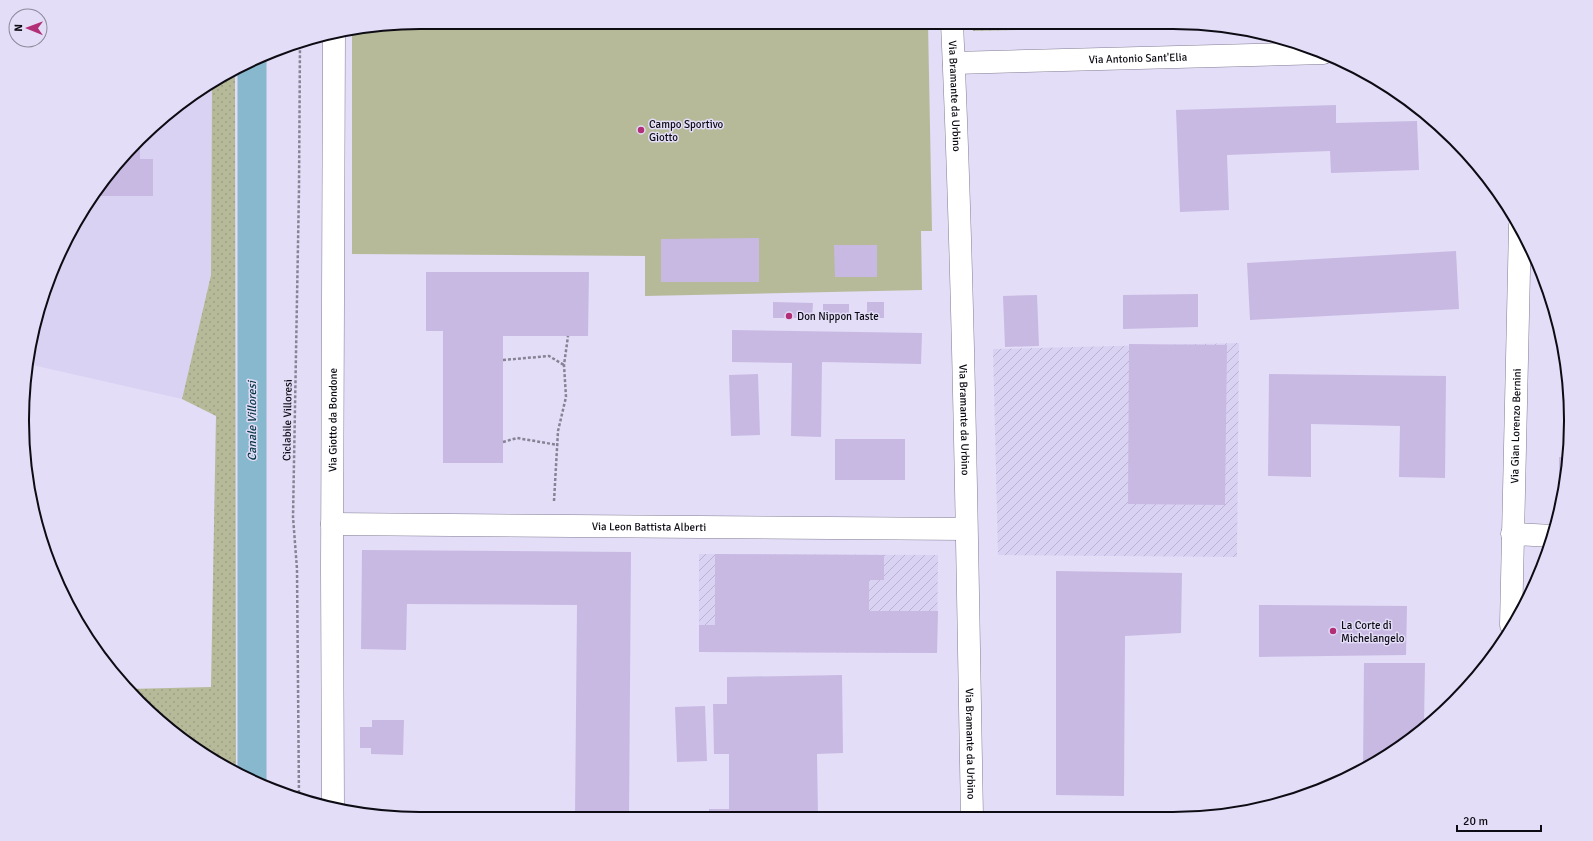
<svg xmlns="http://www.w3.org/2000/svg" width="1593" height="841" font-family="Signika,sans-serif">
	<defs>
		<pattern id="industrial-furrows" width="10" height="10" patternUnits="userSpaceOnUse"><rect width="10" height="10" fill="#dad2f3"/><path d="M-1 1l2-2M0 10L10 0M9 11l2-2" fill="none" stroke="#bab3cf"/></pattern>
		<pattern id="grass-dots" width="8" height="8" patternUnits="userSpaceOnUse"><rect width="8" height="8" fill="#b7ba99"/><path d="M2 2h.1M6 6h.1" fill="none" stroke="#9c9f83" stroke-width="1.8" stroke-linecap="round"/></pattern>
	</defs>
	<rect width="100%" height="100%" fill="#e3ddf7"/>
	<!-- built -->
	<path fill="#dad2f3" d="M212 82 211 275 182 399 28 364 36 318 52 268 89 199 121 158 178 104Z"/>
	<!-- industrial -->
	<g fill="url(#industrial-furrows)">
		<path d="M1239 343 1237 557 998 555 993 349Z"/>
		<path d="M699 554 938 555 937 653 699 652Z"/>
	</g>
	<!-- grass -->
	<g fill="url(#grass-dots)">
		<path d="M973 23H1198L1218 26 973 31Z"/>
		<path d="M235 69 236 773C197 748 158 725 128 689L211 687 216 416 182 399 211 275 212 82Z"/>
	</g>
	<!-- park -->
	<path fill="#b7ba99" d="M421 22 928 23 932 231H921L922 290 645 296V256L352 254V29Z"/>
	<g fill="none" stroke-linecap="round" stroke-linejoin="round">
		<!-- canal -->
		<path stroke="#87b8cd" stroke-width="29" d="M252 781V61"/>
	</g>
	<!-- building -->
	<g fill="#c8b9e3">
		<path d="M1336 105V123L1417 121 1419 170 1331 173 1330 151 1227 155 1229 210 1180 212 1176 110Z"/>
		<path d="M140 140V159H153V196H91L121 158Z"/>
		<path d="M759 238V282H661V239Z"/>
		<path d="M834 245H877V277H835Z"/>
		<path d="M1456 251 1459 309 1250 320 1247 263Z"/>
		<path d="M426 272H589L588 336H503V463H443V331H426Z"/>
		<path d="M1198 294V327L1123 329V295Z"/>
		<path d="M1037 295 1039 346 1005 347 1003 296Z"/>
		<path d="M773 302 813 303 812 318H773Z"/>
		<rect x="867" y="302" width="17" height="16"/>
		<path d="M823 304H849V320L823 319Z"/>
		<path d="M732 330 922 333 921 364 822 362 821 437 791 436 792 363 732 362Z"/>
		<path d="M1129 344 1227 345 1225 505 1128 504Z"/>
		<path d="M758 374 760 435 731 436 729 375Z"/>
		<path d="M1269 374 1446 376 1445 478 1399 477 1400 426 1311 424V477L1268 476Z"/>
		<rect x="835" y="439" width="70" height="41"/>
		<path d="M1559 457H1568L1563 489H1559Z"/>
		<path d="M362 550 631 552 629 817 575 818 577 605 407 604 406 650 361 649Z"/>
		<path d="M715 554 884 555V580H869V611H938L937 653 699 652V625H715Z"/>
		<path d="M1056 571 1182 573 1181 633 1125 636 1124 796 1056 795Z"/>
		<path d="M1259 605 1407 606 1406 655 1259 657Z"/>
		<path d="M1364 663H1425L1424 726 1394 752 1363 769Z"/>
		<path d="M842 675 843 753 817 754 818 817H709V809H729V754H714L713 704H727V677Z"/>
		<path d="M705 706 707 761 677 762 675 707Z"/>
		<path d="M372 720H404L403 755 371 754V748H360V727H372Z"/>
	</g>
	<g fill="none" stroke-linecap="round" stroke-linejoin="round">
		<!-- minor casing -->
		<g stroke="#837d94" stroke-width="23">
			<g id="minor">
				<path id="s1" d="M952 23C964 287 967 552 972 816"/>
				<path id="s2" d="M954 63 1323 53"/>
				<path id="s3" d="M332 524 966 529"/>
				<path d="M1512 534 1553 536"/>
				<path id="s4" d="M1511 625 1520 226"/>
				<path id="s5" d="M333 808 332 569 334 32"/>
			</g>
		</g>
		<!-- path -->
		<g stroke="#878395" stroke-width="2.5" stroke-dasharray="3 2" stroke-linecap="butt">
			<path d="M503 360 549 356 564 365"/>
			<path d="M503 442 517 438 558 445"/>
			<path d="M554 501 558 431 566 397 564 365 568 336"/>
			<path d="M299 798 297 569 293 517 299 189 300 41"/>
		</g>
		<!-- minor -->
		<use href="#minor" stroke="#fff" stroke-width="22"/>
	</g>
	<!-- markers -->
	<g fill="#b22e76" stroke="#e3ddf7" stroke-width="1.5">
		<circle cx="641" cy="130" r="4"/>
		<circle cx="789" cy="316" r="4"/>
		<circle cx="1333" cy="631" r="4"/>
	</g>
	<g text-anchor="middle" stroke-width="3" stroke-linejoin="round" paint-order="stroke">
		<!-- street labels -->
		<g font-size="11" fill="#0d0b13" stroke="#e3ddf7">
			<text dy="4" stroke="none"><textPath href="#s2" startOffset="184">Via Antonio Sant'Elia</textPath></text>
			<text dy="4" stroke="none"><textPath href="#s1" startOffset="73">Via Bramante da Urbino</textPath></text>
			<text dy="4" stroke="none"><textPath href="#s1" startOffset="397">Via Bramante da Urbino</textPath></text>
			<text transform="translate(287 420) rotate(-89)" y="4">Ciclabile Villoresi</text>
			<text dy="4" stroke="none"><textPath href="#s5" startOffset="388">Via Giotto da Bondone</textPath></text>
			<text dy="4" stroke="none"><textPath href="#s4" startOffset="199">Via Gian Lorenzo Bernini</textPath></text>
			<text dy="4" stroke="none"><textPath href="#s3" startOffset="317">Via Leon Battista Alberti</textPath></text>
			<text dy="4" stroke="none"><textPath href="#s1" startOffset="721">Via Bramante da Urbino</textPath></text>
		</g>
		<!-- poi labels -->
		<g font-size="11" fill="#0d0b13" stroke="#e3ddf7" text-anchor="start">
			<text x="649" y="128">Campo Sportivo<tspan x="649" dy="13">Giotto</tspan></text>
			<text x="797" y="320">Don Nippon Taste</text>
			<text x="1341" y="629">La Corte di<tspan x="1341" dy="13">Michelangelo</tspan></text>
		</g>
		<!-- water labels -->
		<g font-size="12" font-style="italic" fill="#063544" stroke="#e3ddf7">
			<text transform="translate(252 421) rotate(-90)" y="4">Canale Villoresi</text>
		</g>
	</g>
	<!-- crop -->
	<path d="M0 0H1593V841H0ZM420 29H1173A391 391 0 0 1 1564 420V421A391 391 0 0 1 1173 812H420A391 391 0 0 1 29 421V420A391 391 0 0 1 420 29Z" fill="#e3ddf7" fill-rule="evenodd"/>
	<path fill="none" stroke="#0d0b13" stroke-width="2" d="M420 29H1173A391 391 0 0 1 1564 420V421A391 391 0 0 1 1173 812H420A391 391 0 0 1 29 421V420A391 391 0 0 1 420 29Z"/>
	<!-- north arrow -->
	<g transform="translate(28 28) rotate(271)"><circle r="19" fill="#e3ddf7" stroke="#8d899c"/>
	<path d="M0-3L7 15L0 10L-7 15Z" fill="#b22e76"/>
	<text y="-6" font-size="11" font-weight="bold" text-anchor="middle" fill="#0d0b13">N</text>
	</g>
	<!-- scale -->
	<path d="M1457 825v6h84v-6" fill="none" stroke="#0d0b13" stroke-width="2"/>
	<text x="1463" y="825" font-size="12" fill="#0d0b13" stroke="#e3ddf7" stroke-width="3" paint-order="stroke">20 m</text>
</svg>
